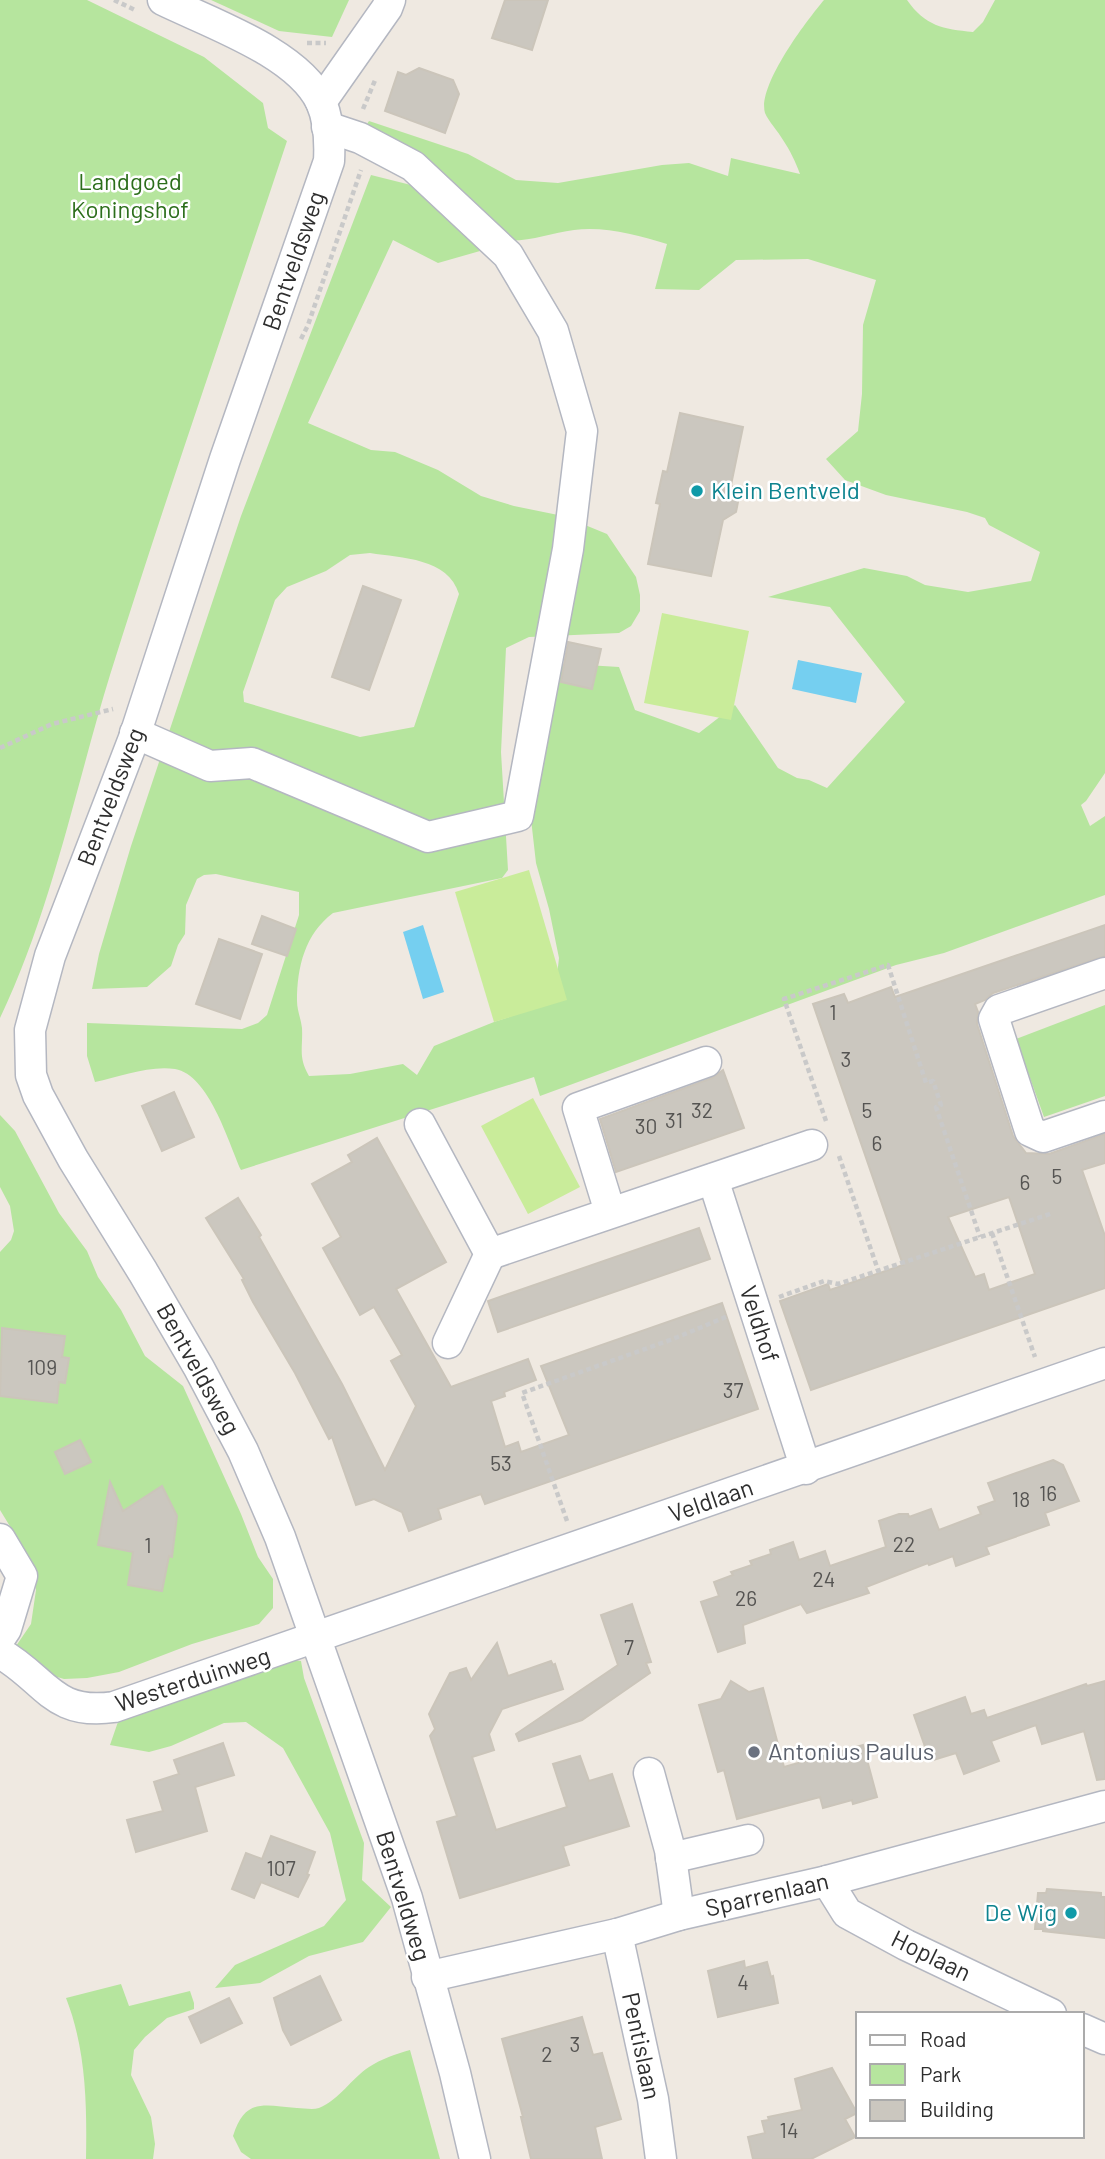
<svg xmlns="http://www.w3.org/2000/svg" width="1105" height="2159" font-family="Barlow,sans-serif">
	<rect width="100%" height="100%" fill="#efe9e1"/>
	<!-- green -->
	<g fill="#b6e59e" fill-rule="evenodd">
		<path d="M0 0H87L204 57 263 103 268 128 287 141C228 319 166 496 110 675 75 789 52 909 0 1018Z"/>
		<path d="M211 0H349L332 37 279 31Z"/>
		<path d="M824 0H907C925 26 943 29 973 32L983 22 995 0H1105V773L1086 801 1081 805 1090 826 1105 816V895L944 953 896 965 540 1096 534 1077 241 1170C228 1141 209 1075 175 1069 150 1065 119 1077 95 1082L87 1056V1023L242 1029 258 1023 267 1015 299 915V892L216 874 204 875 197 879 186 905 185 934 178 945 171 966 147 987 92 989 99 954 131 846 241 516 371 175 419 187 480 251 438 263 393 240 308 423 371 450 395 452 438 470 481 496 514 506 563 516 607 534 636 577 640 595V611L631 626 619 633 529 637 506 648 501 752 508 870 502 878 333 913C305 934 297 967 297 1001 297 1010 301 1019 302 1028 303 1049 298 1057 309 1076L350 1074 403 1064 417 1075 434 1046 494 1022 554 1002 559 958 549 909 536 863 526 775 538 672 570 664 619 667 635 710 699 733 735 705 778 768 797 778 809 780 827 788 905 702 830 607 768 597 864 568 907 576 925 585 968 592 1031 581 1040 552 989 525 985 518 967 512 886 495 845 480 826 459 858 431 862 394 863 325 876 280 808 259 736 260 699 290 655 289 667 244C638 235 604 226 574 230 550 233 527 243 502 240L365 127 369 121 468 154 516 180 558 183 662 165 689 163 728 176 731 158 800 174C796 163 790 150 783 140 778 131 769 122 765 113 757 86 807 20 824 0ZM370 553C402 558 448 558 459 594L414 727 360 737 244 702 243 692 275 600 287 587 326 571 350 555Z"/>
		<path d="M1105 1005V1096L1044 1117 1016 1039Z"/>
		<path d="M0 1115 15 1131 59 1213 87 1251 98 1277 121 1310 145 1356 183 1386 241 1514 258 1557 273 1579V1608L259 1624 192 1644 119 1672 87 1678 64 1679 47 1674 14 1649 31 1624 36 1590 30 1559 0 1510V1252L11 1240 14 1231 10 1206 0 1187Z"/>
		<path d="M292 1660 301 1661 304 1678 364 1843 362 1880 391 1907 363 1942 309 1956 260 1983 215 1988 235 1965 324 1926 346 1900 330 1833 283 1748 246 1722 224 1723 171 1746 149 1752 110 1745 120 1716Z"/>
		<path d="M121 1984 129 2006 190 1991 194 2003V2009L167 2018 145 2037 134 2050 131 2075 151 2117 155 2144 153 2159H86C87 2104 86 2049 66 1998Z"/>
		<path d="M410 2050 440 2159H251L241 2152 233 2136C245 2098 263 2105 297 2108 304 2108 312 2110 319 2108 340 2099 351 2079 369 2067 381 2059 396 2054 410 2050Z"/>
	</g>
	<!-- pitch -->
	<g fill="#c9ec9a">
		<path d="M662 613 749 631 731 720 644 703Z"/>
		<path d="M529 870 567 1000 494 1022 455 892Z"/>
		<path d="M533 1098 580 1187 528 1214 481 1126Z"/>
	</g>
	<!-- water -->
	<g fill="#75cff0">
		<path d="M798 660 862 673 856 703 792 689Z"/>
		<path d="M423 925 444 992 423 999 403 932Z"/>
	</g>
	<!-- building -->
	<g fill="#cbc7bf" stroke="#cbc5ba" stroke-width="2" fill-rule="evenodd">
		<path d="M505 0H548L532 50 492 38Z"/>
		<path d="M419 68 453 80 459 94 445 133 385 111 398 72 406 75Z"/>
		<path d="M680 413 743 427 731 485 739 497 736 512 723 520 711 576 648 564 660 504 656 503 663 471 667 472Z"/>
		<path d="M363 586 401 600 369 690 332 677Z"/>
		<path d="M568 642 601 649 592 689 561 682Z"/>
		<path d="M262 916 296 929 287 956 252 944Z"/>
		<path d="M1105 925V956L993 993 985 1000 975 1004 978 1012 977 1024 1013 1136 1026 1153 1049 1154 1105 1134V1163L1082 1170 1105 1236V1288L811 1390 780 1301 828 1284 830 1290 903 1265 813 1004 844 994 848 1003 891 987 895 997ZM1009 1197 1035 1274 989 1290 984 1274 975 1277 948 1217Z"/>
		<path d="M219 939 262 954 240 1019 196 1004Z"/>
		<path d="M723 1070 744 1128 616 1172 600 1119 712 1078Z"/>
		<path d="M174 1092 194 1137 162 1151 142 1106Z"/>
		<path d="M377 1138 446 1262 396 1289 451 1387 528 1359 536 1380 504 1392 505 1396 491 1401 505 1447 518 1442 521 1452 569 1435 541 1366 722 1303 758 1409 485 1504 481 1494 438 1509 441 1519 409 1531 402 1512 374 1499 356 1505 332 1437 329 1439 295 1373 253 1302 242 1280 244 1279 206 1218 238 1198 261 1235 259 1237 342 1384 385 1470 416 1406 391 1361 402 1355 374 1307 360 1315 323 1248 341 1237 312 1184 352 1162 348 1155Z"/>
		<path d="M699 1228 710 1259 498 1332 488 1301Z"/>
		<path d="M2 1328 65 1336 62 1357 69 1358 65 1383 59 1382 57 1403 0 1396Z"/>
		<path d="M80 1440 91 1462 65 1474 55 1452Z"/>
		<path d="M1053 1460 1063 1465 1079 1501 1045 1513 1049 1525 986 1547 989 1554 956 1566 953 1556 929 1565 928 1563 866 1587 869 1593 807 1613 801 1604 743 1625 745 1643 718 1652 701 1602 719 1596 714 1582 733 1575 731 1572 752 1565 750 1561 771 1554 770 1550 793 1542 799 1560 825 1551 830 1566 886 1547 879 1521 899 1514H908L909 1517 931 1509 939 1530 981 1514 978 1507 995 1501 988 1483Z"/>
		<path d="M110 1482 123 1511 162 1486 177 1516 172 1557 169 1556 162 1591 128 1585 133 1552 98 1545Z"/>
		<path d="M632 1604 651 1662 646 1663 650 1673 582 1720 519 1741 516 1734 618 1665 601 1615Z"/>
		<path d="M497 1643 508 1676 551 1661 553 1665 555 1664 563 1689 502 1709 489 1734 494 1750 472 1757 496 1830 567 1807 553 1764 580 1756 589 1781 612 1774 629 1826 563 1846 569 1865 460 1898 437 1822 457 1816 430 1736 435 1729 429 1714 450 1673 466 1668 471 1680Z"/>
		<path d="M731 1681 749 1692 763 1688 784 1767 863 1745 877 1797 853 1804 852 1800 823 1808 820 1797 737 1819 724 1770 718 1772 699 1705 721 1699Z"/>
		<path d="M1105 1681V1779L1097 1780 1084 1731 1042 1744 1036 1725 991 1741 999 1761 964 1774 956 1753 930 1761 914 1715 965 1697 971 1714 984 1710 987 1718 1086 1684 1087 1686Z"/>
		<path d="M223 1743 234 1775 195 1787 207 1831 136 1852 127 1820 163 1811 154 1782 179 1774 174 1760Z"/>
		<path d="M271 1836 315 1852 307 1874 309 1875 298 1897 261 1882 254 1898 232 1889 246 1853 262 1859Z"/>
		<path d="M1047 1889 1101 1893V1897H1105V1938L1043 1931V1929H1035L1038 1893H1046Z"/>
		<path d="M744 1961 745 1968 767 1962 771 1977 773 1976 778 2003 718 2017 708 1971Z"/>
		<path d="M320 1976 341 2020 291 2045 283 2030 274 1998Z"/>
		<path d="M229 1998 242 2023 201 2043 189 2017Z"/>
		<path d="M582 2017 593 2055 602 2053 621 2119 595 2127 602 2159H531L521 2117H523L502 2039Z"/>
		<path d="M832 2068 857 2113 845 2119 855 2137 811 2159H753L748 2137 765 2133 762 2121 769 2120 768 2117 802 2110 795 2079Z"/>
	</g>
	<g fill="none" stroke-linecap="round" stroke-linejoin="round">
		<!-- minor casing -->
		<g stroke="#b4b7c1" stroke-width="33">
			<g id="minor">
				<path d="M163 0C210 23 298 53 321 102 329 120 330 142 329 161L225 459 134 738 50 956 30 1030 31 1075 38 1095 73 1159 143 1272 199 1368 243 1451 280 1537 407 1898 455 2073 475 2159"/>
				<path d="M321 102 387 8 390 0"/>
				<path d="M135 733 210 766 252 763 428 837 518 816 568 549 582 431 553 331 508 255 413 166 360 138 327 127"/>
				<path d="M1105 973 999 1010 994 1019 1030 1131 1043 1137 1105 1116"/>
				<path d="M420 1124 490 1254 812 1145"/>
				<path d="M713 1179 806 1469"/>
				<path d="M610 1212 578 1108 706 1062"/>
				<path d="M448 1343 490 1254"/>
				<path d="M0 1539 22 1576 6 1629 0 1638"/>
				<path d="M0 1653C46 1679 52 1716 114 1707L1105 1363"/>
				<path d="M649 1773 670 1850 679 1915"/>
				<path d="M671 1858 748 1840"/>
				<path d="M827 1881 847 1913 906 1945 1051 2014"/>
				<path d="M617 1934 653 2099 661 2159"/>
				<path d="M427 1977 617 1934 679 1915 827 1881 1105 1806"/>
				<path d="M1082 2029 1105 2039"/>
			</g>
		</g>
		<!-- path -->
		<g stroke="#c9c9c9" stroke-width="4.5" stroke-dasharray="5 3.5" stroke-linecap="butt">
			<path d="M114 0 135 10"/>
			<path d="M307 43H326"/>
			<path d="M363 109 376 78"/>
			<path d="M301 339 308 325 361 170"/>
			<path d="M0 748 52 724 113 709"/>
			<path d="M826 1121 784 999 888 965 926 1083 933 1081 941 1105 936 1107 980 1237"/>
			<path d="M839 1156 878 1270"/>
			<path d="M992 1233 1035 1357"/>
			<path d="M779 1297 824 1281 838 1284 1053 1213"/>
			<path d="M567 1521 522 1393 673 1339 728 1316"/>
		</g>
		<!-- minor -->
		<use href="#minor" stroke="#fff" stroke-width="30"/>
	</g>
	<!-- markers -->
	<g fill="#0f9aa8" stroke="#fff" stroke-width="2.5">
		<circle cx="697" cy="491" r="7"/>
		<circle cx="1071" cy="1913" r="7"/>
	</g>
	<circle fill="#6b7280" stroke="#fff" stroke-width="2.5" cx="754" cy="1752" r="7"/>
	<g text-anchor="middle" stroke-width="5" stroke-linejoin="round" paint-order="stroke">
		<!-- number labels -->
		<g font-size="21" fill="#555452">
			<text x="833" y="1020">1</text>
			<text x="846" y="1067">3</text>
			<text x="702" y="1118">32</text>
			<text x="867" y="1118">5</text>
			<text x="674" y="1128">31</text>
			<text x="646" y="1134">30</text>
			<text x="877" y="1151">6</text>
			<text x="1057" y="1184">5</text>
			<text x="1025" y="1190">6</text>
			<text x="42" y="1375">109</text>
			<text x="733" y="1398">37</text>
			<text x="501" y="1471">53</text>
			<text x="1048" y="1501">16</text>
			<text x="1021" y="1507">18</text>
			<text x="904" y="1552">22</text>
			<text x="148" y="1553">1</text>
			<text x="824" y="1587">24</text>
			<text x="746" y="1606">26</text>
			<text x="629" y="1655">7</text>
			<text x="281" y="1876">107</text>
			<text x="743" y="1990">4</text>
			<text x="575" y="2052">3</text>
			<text x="547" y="2062">2</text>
			<text x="789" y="2138">14</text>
		</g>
		<!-- park labels -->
		<g font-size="24" fill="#2c6e1b" stroke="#fff">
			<text x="130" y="190">Landgoed<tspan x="130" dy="28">Koningshof</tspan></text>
		</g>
		<!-- street labels -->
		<g font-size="24" fill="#2e2e2e" stroke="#fff">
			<text transform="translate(294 261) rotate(-71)" y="8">Bentveldsweg</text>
			<text transform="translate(111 797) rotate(-69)" y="8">Bentveldsweg</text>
			<text transform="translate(759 1324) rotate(72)" y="8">Veldhof</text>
			<text transform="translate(198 1369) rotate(61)" y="8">Bentveldsweg</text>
			<text transform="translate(711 1501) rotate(-19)" y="8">Veldlaan</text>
			<text transform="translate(193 1680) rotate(-18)" y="8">Westerduinweg</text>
			<text transform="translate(767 1895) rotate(-13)" y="8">Sparrenlaan</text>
			<text transform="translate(403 1896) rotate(73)" y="8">Bentveldweg</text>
			<text transform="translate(931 1956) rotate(26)" y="8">Hoplaan</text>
			<text transform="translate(641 2046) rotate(78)" y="8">Pentislaan</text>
		</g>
		<!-- culture labels -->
		<g font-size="24" fill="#0d838f" stroke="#fff" text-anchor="start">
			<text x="711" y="499">Klein Bentveld</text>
			<text x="1057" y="1921" text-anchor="end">De Wig</text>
		</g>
		<!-- worship labels -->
		<g font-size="24" fill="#5b616d" stroke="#fff" text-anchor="start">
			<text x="768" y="1760">Antonius Paulus</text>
		</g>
	</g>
	<!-- legend -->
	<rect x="856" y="2012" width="228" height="126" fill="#ffffff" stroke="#ababab" stroke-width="2"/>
	<rect x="870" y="2035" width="35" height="10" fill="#ffffff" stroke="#ababab" stroke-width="2"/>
	<text x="920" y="2047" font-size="21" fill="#2e2e2e">Road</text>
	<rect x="870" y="2064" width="35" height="21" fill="#b6e59e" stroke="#ababab" stroke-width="2"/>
	<text x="920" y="2082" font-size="21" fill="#2e2e2e">Park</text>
	<rect x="870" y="2100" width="35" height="21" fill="#cbc7bf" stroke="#ababab" stroke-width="2"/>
	<text x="920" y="2117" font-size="21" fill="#2e2e2e">Building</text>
</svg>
